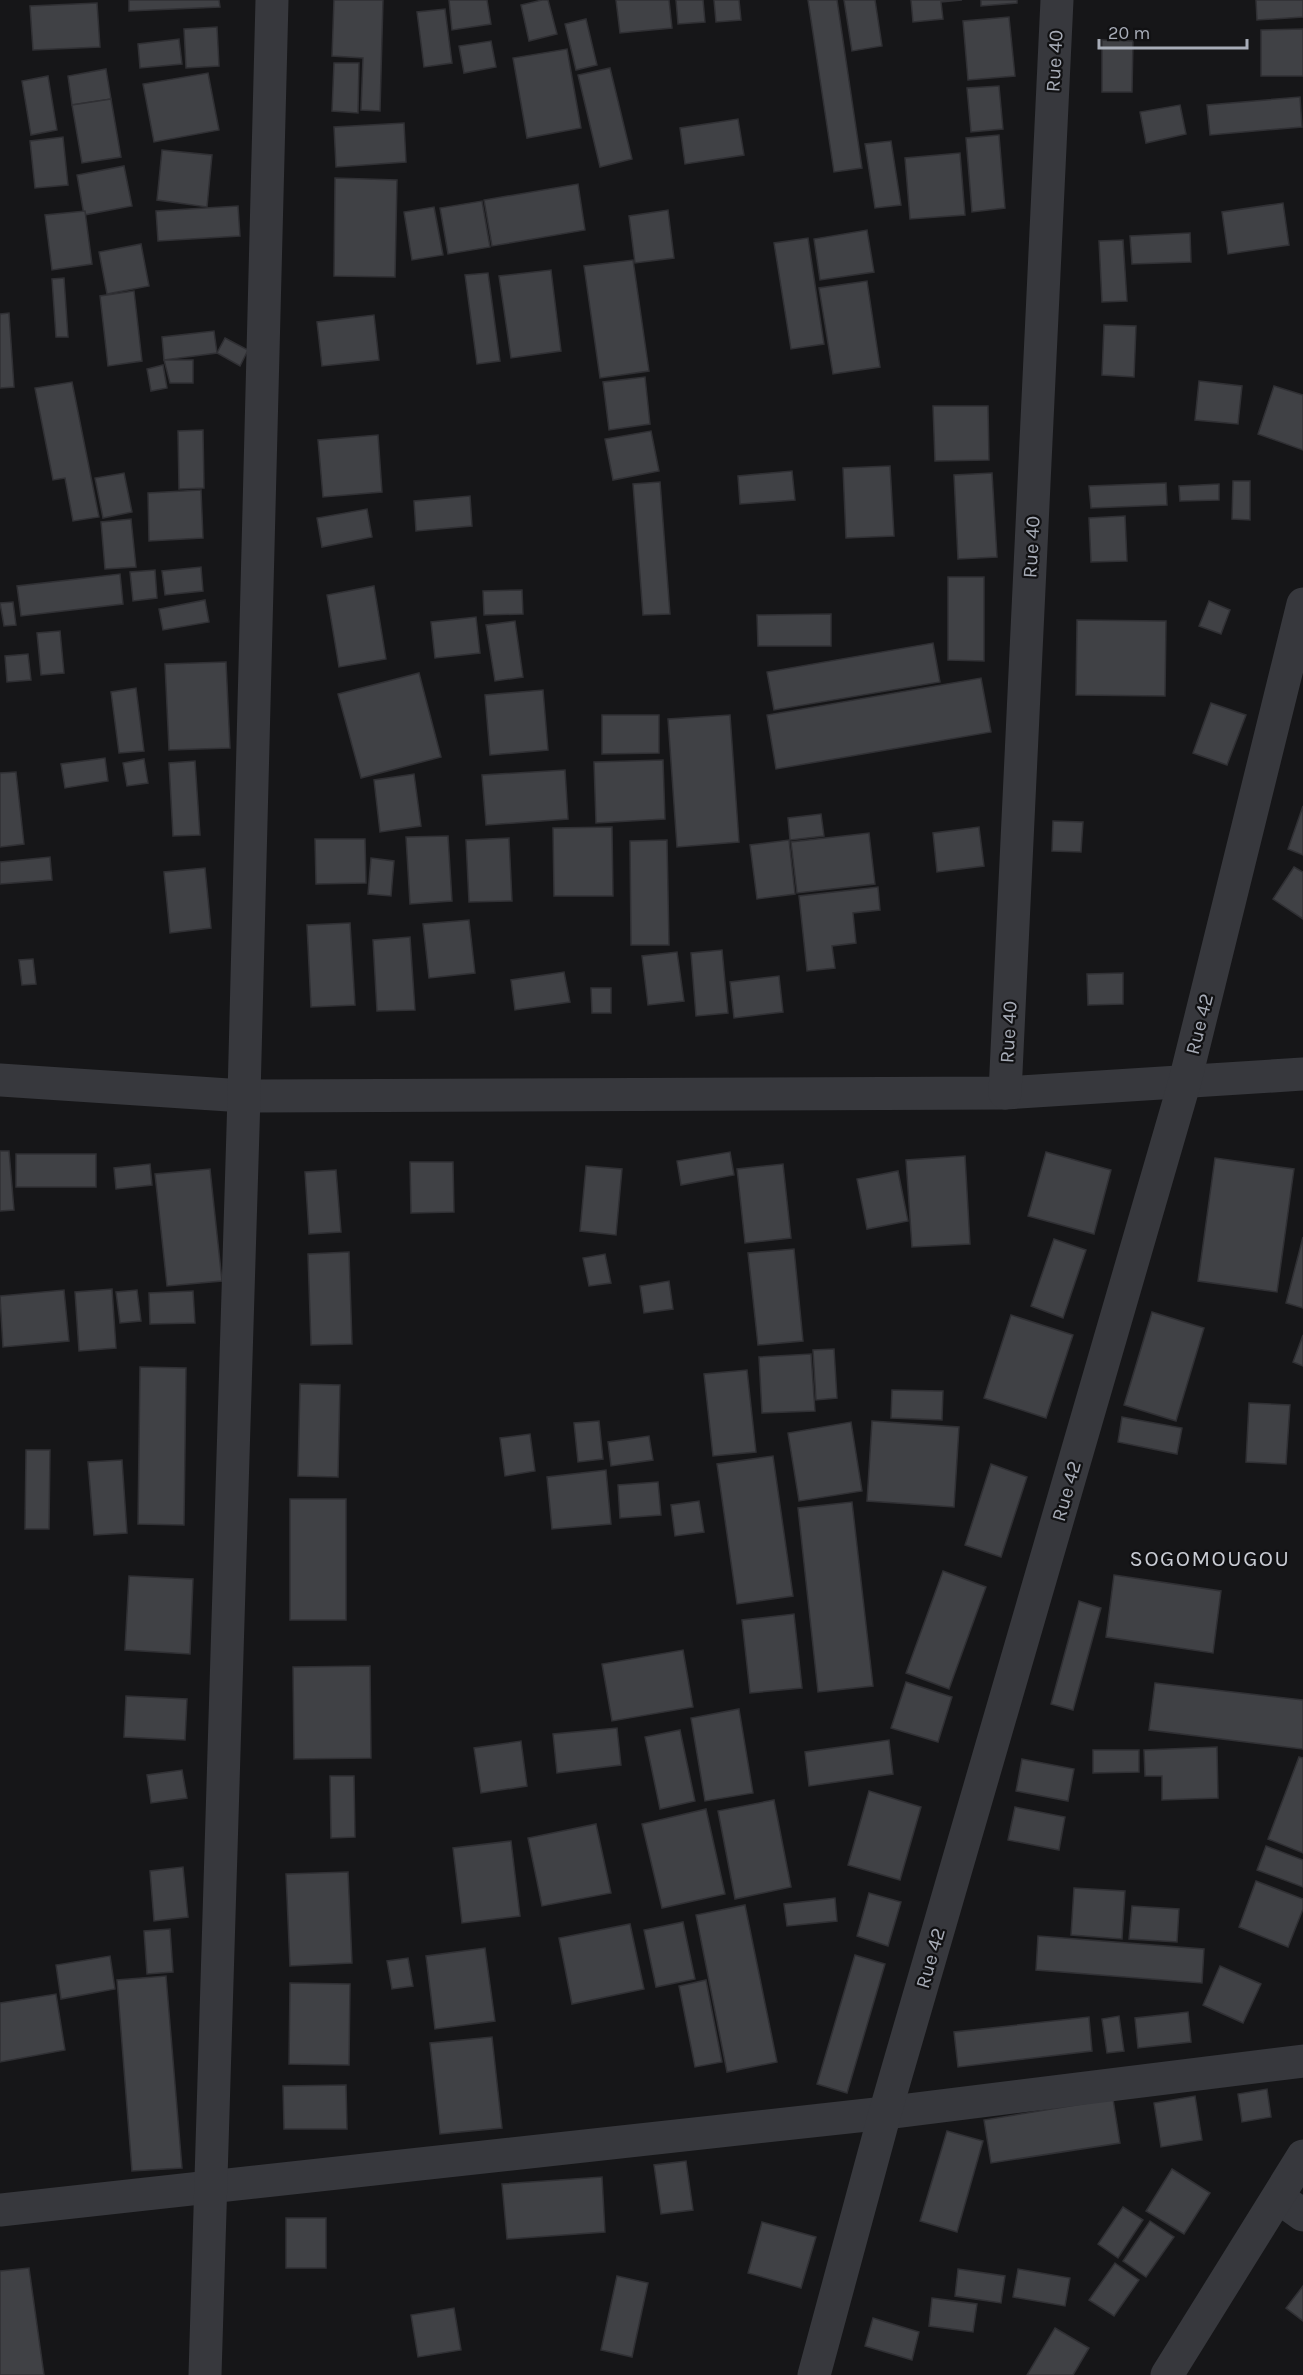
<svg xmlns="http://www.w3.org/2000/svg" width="1303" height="2375" font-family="Karla,sans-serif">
	<rect width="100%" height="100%" fill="#161618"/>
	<!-- building -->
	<g fill="#404145" stroke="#303034" stroke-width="1.5">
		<path d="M129 0H219L220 7 129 11Z"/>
		<path d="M334 0H383L380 111 361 110 363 58 332 56Z"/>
		<path d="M449 0H487L491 24 452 30Z"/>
		<path d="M542 0H548L557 34 529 41 521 5Z"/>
		<path d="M616 0H669L672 28 620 33Z"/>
		<path d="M676 0H703L705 22 678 24Z"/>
		<path d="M714 0H739L741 20 716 22Z"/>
		<path d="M808 0H837L862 168 834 172Z"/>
		<path d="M844 0H875L882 46 852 51Z"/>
		<path d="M911 0H962L941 2 943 19 913 22Z"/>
		<path d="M981 0H1017V3L981 6Z"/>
		<path d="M1256 0H1303V17L1257 20Z"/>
		<path d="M97 3 100 47 33 50 30 6Z"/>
		<path d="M445 9 452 63 424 67 417 12Z"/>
		<path d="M1009 17 1015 76 968 80 963 21Z"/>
		<path d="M586 19 597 65 576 70 565 24Z"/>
		<path d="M217 27 219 66 186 68 184 29Z"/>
		<path d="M1303 29V76H1261V30Z"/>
		<path d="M179 39 182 64 140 68 138 44Z"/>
		<path d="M1102 40 1133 41 1132 92H1102Z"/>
		<path d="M491 41 496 67 464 73 459 46Z"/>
		<path d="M567 49 581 128 527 138 513 58Z"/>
		<path d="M334 63H359L358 113 332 111Z"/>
		<path d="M610 68 632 159 600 167 578 75Z"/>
		<path d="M106 69 111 99 72 105 68 76Z"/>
		<path d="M208 73 219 130 154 142 143 84Z"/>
		<path d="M48 76 57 130 31 135 22 81Z"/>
		<path d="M999 86 1003 129 971 132 967 88Z"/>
		<path d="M1300 97 1302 127 1210 135 1207 105Z"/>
		<path d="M111 99 121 157 82 163 72 105Z"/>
		<path d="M1180 105 1186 134 1146 143 1140 112Z"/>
		<path d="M738 119 744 155 685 164 680 128Z"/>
		<path d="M404 123 406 162 336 167 334 127Z"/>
		<path d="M999 135 1005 208 972 212 966 138Z"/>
		<path d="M63 137 68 185 35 188 30 141Z"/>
		<path d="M891 141 901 205 875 208 865 144Z"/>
		<path d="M162 150 212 155 207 207 157 200Z"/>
		<path d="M960 153 965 215 910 219 905 158Z"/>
		<path d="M124 166 132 206 84 215 77 175Z"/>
		<path d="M335 178 397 180 395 277 334 276Z"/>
		<path d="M578 184 585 230 492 246 484 200Z"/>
		<path d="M482 201 490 247 448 254 440 208Z"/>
		<path d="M1283 203 1289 245 1228 254 1222 212Z"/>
		<path d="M238 206 240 236 158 241 156 211Z"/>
		<path d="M434 207 443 255 412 260 404 212Z"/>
		<path d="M668 210 674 258 635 263 629 216Z"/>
		<path d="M85 211 92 264 52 270 45 215Z"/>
		<path d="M867 230 874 272 820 280 814 239Z"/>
		<path d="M1190 233 1191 262 1132 264 1130 236Z"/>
		<path d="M808 238 824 344 791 349 774 243Z"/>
		<path d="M1123 240 1127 301 1102 302 1099 241Z"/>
		<path d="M141 244 149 286 107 294 99 252Z"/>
		<path d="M633 260 649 371 600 378 584 266Z"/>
		<path d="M551 270 561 351 511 358 499 276Z"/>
		<path d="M488 273 500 361 477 364 465 275Z"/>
		<path d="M64 278 68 337H56L52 279Z"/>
		<path d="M867 281 880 367 833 374 819 288Z"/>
		<path d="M134 291 142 361 108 366 100 296Z"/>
		<path d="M9 313 14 387 0 388V314Z"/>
		<path d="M374 315 379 360 322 366 317 322Z"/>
		<path d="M1104 325 1136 326 1134 377 1102 375Z"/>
		<path d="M214 331 217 353 164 360 162 337Z"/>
		<path d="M225 338 248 350 240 366 217 353Z"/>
		<path d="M164 360H193V383H170Z"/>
		<path d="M163 365 167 388 151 391 147 369Z"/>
		<path d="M645 377 650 424 609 430 603 382Z"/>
		<path d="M1199 381 1242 386 1238 424 1195 420Z"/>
		<path d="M72 382 99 517 73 521 65 478 53 480 35 388Z"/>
		<path d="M1274 386 1303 395V450L1258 434Z"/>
		<path d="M933 406H988L989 460 935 461Z"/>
		<path d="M203 430 204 488 179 489 178 431Z"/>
		<path d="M651 431 659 471 613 480 605 439Z"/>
		<path d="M378 435 382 492 323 497 318 440Z"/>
		<path d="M890 466 894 536 846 538 843 468Z"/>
		<path d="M792 471 795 500 740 504 738 476Z"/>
		<path d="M124 473 132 512 103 518 95 478Z"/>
		<path d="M992 473 997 557 958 559 954 475Z"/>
		<path d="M1233 481H1250V520L1232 519Z"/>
		<path d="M660 482 670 614 643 615 633 484Z"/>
		<path d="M1166 483 1167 505 1091 508 1089 486Z"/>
		<path d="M1219 484V500L1180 501 1179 486Z"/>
		<path d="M201 490 203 538 149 541 148 493Z"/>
		<path d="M470 496 472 526 416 531 414 501Z"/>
		<path d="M367 509 372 537 322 547 317 518Z"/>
		<path d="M1125 516 1127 561 1091 562 1089 518Z"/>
		<path d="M131 519 136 567 105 569 101 522Z"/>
		<path d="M201 567 203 591 165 595 162 571Z"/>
		<path d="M155 570 157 598 133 601 130 572Z"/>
		<path d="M120 574 123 604 21 616 17 586Z"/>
		<path d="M948 577H984V661L948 660Z"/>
		<path d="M374 586 386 659 339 667 327 595Z"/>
		<path d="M522 590 523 614 484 615 483 591Z"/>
		<path d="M205 600 209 622 163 630 159 609Z"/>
		<path d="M1209 601 1230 610 1221 634 1199 626Z"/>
		<path d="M13 602 16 625 4 626 0 603Z"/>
		<path d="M831 614V646H758L757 615Z"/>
		<path d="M476 617 480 653 435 658 431 622Z"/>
		<path d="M1077 620 1166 621 1165 696 1076 695Z"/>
		<path d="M515 621 523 677 495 681 486 625Z"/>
		<path d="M60 631 64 673 41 675 37 633Z"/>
		<path d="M933 643 940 682 774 710 767 672Z"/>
		<path d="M28 654 31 680 7 682 5 656Z"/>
		<path d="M226 662 230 748 169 750 165 664Z"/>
		<path d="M419 673 441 757 361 778 338 694Z"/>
		<path d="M981 678 991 732 776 769 767 715Z"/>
		<path d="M136 688 144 751 119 753 111 692Z"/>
		<path d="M543 690 548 750 490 755 485 695Z"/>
		<path d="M1211 703 1246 715 1227 765 1193 753Z"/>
		<path d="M602 715H659V753L602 754Z"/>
		<path d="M730 715 739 842 677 847 668 719Z"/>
		<path d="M105 758 108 781 65 788 61 764Z"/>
		<path d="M144 759 148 783 127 786 123 763Z"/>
		<path d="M663 760 665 819 596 823 594 762Z"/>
		<path d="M195 761 200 835 173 836 169 763Z"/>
		<path d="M565 770 568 819 486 825 482 775Z"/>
		<path d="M16 772 24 844 0 847V773Z"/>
		<path d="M414 774 421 826 380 832 374 780Z"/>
		<path d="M1303 806V855L1288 849Z"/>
		<path d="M821 814 824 836 790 840 788 818Z"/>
		<path d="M1053 821 1083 822 1081 852 1052 851Z"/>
		<path d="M612 827 613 896H554L553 828Z"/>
		<path d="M979 827 984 866 937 872 933 833Z"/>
		<path d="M869 833 875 884 797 893 791 842Z"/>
		<path d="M448 836 452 901 410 904 406 837Z"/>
		<path d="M509 838 512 901 469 902 466 840Z"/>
		<path d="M315 839H365L366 883 316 884Z"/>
		<path d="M667 840 669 945H631L630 841Z"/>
		<path d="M789 840 795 894 757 899 750 845Z"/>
		<path d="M50 857 52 880 0 884V862Z"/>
		<path d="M371 858 394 861 391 896 368 894Z"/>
		<path d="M1294 867 1303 872V919L1273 899Z"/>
		<path d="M205 868 211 928 170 933 164 872Z"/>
		<path d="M878 887 880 910 853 913 856 943 832 946 835 968 807 971 799 896Z"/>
		<path d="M469 920 475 973 429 978 423 924Z"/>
		<path d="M350 923 355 1005 311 1007 307 925Z"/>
		<path d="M410 937 415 1010 377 1011 373 940Z"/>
		<path d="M722 950 728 1013 696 1016 691 953Z"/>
		<path d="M677 952 684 1001 648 1005 642 956Z"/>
		<path d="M33 959 36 984 22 985 19 960Z"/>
		<path d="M564 972 570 1002 515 1010 511 980Z"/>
		<path d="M1123 973V1004L1088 1005 1087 974Z"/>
		<path d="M779 976 783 1012 734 1018 730 982Z"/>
		<path d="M591 988H611V1013H592Z"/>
		<path d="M0 1151H9L14 1210 0 1211Z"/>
		<path d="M730 1152 734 1175 681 1185 677 1161Z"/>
		<path d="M1046 1152 1111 1170 1094 1234 1028 1216Z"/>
		<rect x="16" y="1154" width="80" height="33"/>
		<path d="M965 1156 970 1244 912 1247 906 1160Z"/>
		<path d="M1215 1158 1294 1169 1277 1292 1198 1281Z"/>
		<path d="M410 1162H453L454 1212 411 1213Z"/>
		<path d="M150 1164 152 1185 116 1189 114 1168Z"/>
		<path d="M783 1164 791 1238 745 1243 737 1169Z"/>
		<path d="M586 1166 622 1169 616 1235 580 1231Z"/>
		<path d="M210 1169 222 1281 167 1286 155 1174Z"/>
		<path d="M336 1170 341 1232 309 1234 305 1172Z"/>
		<path d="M898 1171 908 1221 867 1229 857 1179Z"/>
		<path d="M1303 1237V1308L1286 1303Z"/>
		<path d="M1054 1239 1086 1250 1063 1318 1031 1306Z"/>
		<path d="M794 1249 803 1341 758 1345 748 1253Z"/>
		<path d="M349 1252 352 1344 311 1345 308 1254Z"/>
		<path d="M605 1254 611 1283 589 1286 583 1258Z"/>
		<path d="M669 1281 673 1309 644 1313 640 1286Z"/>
		<path d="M112 1289 116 1348 79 1351 75 1292Z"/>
		<path d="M64 1290 69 1341 3 1347 0 1296Z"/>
		<path d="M137 1290 141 1321 120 1323 116 1292Z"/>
		<path d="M193 1291 195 1323 150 1324 149 1293Z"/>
		<path d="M1152 1312 1204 1328 1176 1421 1124 1405Z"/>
		<path d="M1011 1315 1073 1335 1046 1418 984 1398Z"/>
		<path d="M1303 1335V1366L1293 1362Z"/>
		<path d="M834 1349 837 1398 816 1400 813 1350Z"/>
		<path d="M811 1354 815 1411 762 1413 759 1357Z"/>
		<path d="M140 1367 186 1368 184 1525 138 1524Z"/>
		<path d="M747 1370 756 1452 713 1456 704 1374Z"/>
		<path d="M300 1384 340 1385 338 1477 298 1476Z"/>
		<path d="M892 1390 943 1391 942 1420 891 1418Z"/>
		<path d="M1249 1403 1290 1405 1286 1464 1246 1462Z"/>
		<path d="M1122 1417 1182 1428 1177 1454 1118 1442Z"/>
		<path d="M599 1421 603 1459 578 1462 574 1423Z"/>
		<path d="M872 1421 959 1427 954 1507 867 1501Z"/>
		<path d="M851 1422 862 1491 799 1501 788 1433Z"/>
		<path d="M530 1434 535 1471 505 1476 500 1438Z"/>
		<path d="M649 1436 653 1460 611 1466 608 1442Z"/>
		<path d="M26 1450H50L49 1529H25Z"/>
		<path d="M773 1456 793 1596 737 1604 717 1464Z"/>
		<path d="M122 1460 127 1533 94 1535 88 1462Z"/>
		<path d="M991 1464 1027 1477 1001 1557 965 1545Z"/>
		<path d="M606 1470 611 1524 552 1529 547 1477Z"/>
		<path d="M658 1482 661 1515 620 1518 618 1485Z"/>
		<rect x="290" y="1499" width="56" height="121"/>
		<path d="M699 1501 704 1532 675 1536 671 1505Z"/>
		<path d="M852 1502 873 1686 818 1692 798 1508Z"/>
		<path d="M943 1571 986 1587 949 1689 906 1673Z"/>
		<path d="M1114 1575 1221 1591 1213 1653 1106 1637Z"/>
		<path d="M129 1576 193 1579 190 1654 125 1650Z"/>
		<path d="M1079 1601 1101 1608 1073 1710 1051 1704Z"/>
		<path d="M794 1614 802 1688 750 1693 742 1620Z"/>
		<path d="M683 1650 693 1707 612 1721 602 1664Z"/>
		<path d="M370 1666 371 1758 294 1759 293 1667Z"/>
		<path d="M906 1682 952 1697 938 1742 891 1728Z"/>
		<path d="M1155 1683 1303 1700V1749L1149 1730Z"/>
		<path d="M126 1696 187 1699 185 1740 124 1737Z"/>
		<path d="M739 1709 753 1793 705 1801 691 1718Z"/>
		<path d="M617 1728 621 1765 557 1773 553 1734Z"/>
		<path d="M680 1730 695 1801 660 1809 645 1737Z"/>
		<path d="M889 1740 893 1774 809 1786 805 1752Z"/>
		<path d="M521 1741 527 1786 481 1793 474 1748Z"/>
		<path d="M1217 1747 1218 1798 1162 1800V1776H1145L1144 1750Z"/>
		<path d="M1093 1750H1139V1772L1093 1773Z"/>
		<path d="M1299 1757 1303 1758V1853L1268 1839Z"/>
		<path d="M1022 1759 1074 1769 1068 1801 1016 1791Z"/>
		<path d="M182 1770 187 1798 151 1803 147 1775Z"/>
		<path d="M330 1776H354L355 1837 331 1838Z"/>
		<path d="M869 1791 921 1807 900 1880 848 1865Z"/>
		<path d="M774 1800 791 1887 735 1899 718 1811Z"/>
		<path d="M1015 1807 1065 1817 1059 1850 1008 1840Z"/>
		<path d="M706 1809 725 1894 662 1908 642 1824Z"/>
		<path d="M596 1824 611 1893 542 1906 528 1838Z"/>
		<path d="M511 1841 520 1916 462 1923 453 1848Z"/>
		<path d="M1266 1846 1303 1860V1887L1257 1870Z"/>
		<path d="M183 1867 188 1917 154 1921 150 1871Z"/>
		<path d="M348 1872 352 1963 290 1966 286 1874Z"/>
		<path d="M1256 1881 1303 1899V1909L1288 1947 1239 1927Z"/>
		<path d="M1074 1888 1125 1891 1122 1939 1071 1935Z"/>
		<path d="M869 1893 901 1902 888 1946 857 1936Z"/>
		<path d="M835 1898 837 1921 787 1926 784 1904Z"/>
		<path d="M745 1905 777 2062 727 2072 696 1915Z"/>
		<path d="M1132 1906 1179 1909 1177 1942 1129 1939Z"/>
		<path d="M683 1922 695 1979 656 1987 644 1930Z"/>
		<path d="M630 1924 644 1989 572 2004 559 1938Z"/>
		<path d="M170 1929 173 1972 147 1974 144 1931Z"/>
		<path d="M1038 1936 1204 1949 1202 1983 1036 1970Z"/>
		<path d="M485 1948 495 2021 435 2029 426 1956Z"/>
		<path d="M855 1955 885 1964 847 2093 817 2084Z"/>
		<path d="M110 1956 115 1989 61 1999 56 1965Z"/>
		<path d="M408 1958 413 1986 392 1989 387 1961Z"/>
		<path d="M1220 1966 1261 1984 1243 2023 1203 2005Z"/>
		<path d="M166 1976 182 2168 132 2171 117 1980Z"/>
		<path d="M706 1980 722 2062 695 2067 679 1986Z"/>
		<path d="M290 1983 350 1984 349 2065 289 2064Z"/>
		<path d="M56 1994 65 2050 0 2062V2003Z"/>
		<path d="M1188 2012 1191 2042 1138 2048 1135 2018Z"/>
		<path d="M1119 2016 1124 2051 1107 2053 1102 2019Z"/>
		<path d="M1089 2017 1092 2051 958 2067 954 2032Z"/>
		<path d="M492 2037 502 2128 440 2134 430 2043Z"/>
		<path d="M346 2085 347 2129H284L283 2086Z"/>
		<path d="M1267 2089 1271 2117 1242 2122 1238 2094Z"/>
		<path d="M1195 2096 1202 2140 1161 2147 1154 2103Z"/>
		<path d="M1113 2099 1120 2143 991 2163 984 2120Z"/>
		<path d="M947 2131 983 2141 957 2232 920 2221Z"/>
		<path d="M686 2161 693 2210 661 2214 654 2165Z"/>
		<path d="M1172 2169 1210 2193 1184 2234 1146 2211Z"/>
		<path d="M602 2177 605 2232 507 2239 502 2184Z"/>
		<path d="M1123 2207 1143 2220 1118 2258 1098 2244Z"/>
		<rect x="286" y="2218" width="40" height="50"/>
		<path d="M1150 2221 1174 2237 1146 2277 1123 2261Z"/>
		<path d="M762 2222 816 2237 801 2288 748 2273Z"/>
		<path d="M1115 2263 1139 2280 1114 2316 1089 2300Z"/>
		<path d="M29 2268 44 2375H0V2271Z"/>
		<path d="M958 2269 1005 2276 1001 2303 955 2296Z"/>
		<path d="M1018 2269 1070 2278 1065 2306 1013 2297Z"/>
		<path d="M617 2276 648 2283 632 2357 601 2350Z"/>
		<path d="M1303 2286V2321L1286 2308Z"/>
		<path d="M932 2298 977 2304 973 2332 929 2326Z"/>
		<path d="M454 2308 461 2350 418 2357 411 2315Z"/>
		<path d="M873 2318 919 2332 912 2360 865 2346Z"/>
		<path d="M1055 2328 1089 2348 1073 2375H1027Z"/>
	</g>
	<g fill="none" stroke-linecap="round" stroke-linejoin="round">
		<!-- street -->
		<g stroke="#37383d" stroke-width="33">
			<path d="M0 1080 244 1096 1005 1093 1303 1074"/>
			<path d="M1005 1093 1057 0"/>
			<path d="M1279 2198 1303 2215"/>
			<path d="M0 2210 885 2113 1303 2061"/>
			<path d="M205 2375 244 1096 272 0"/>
			<path d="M814 2375 885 2113 1185 1081 1303 604"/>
			<path d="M1167 2375 1303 2156"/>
		</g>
	</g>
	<g text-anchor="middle" stroke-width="4.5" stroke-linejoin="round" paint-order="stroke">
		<!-- street labels -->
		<g font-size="20" fill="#a8adb8" stroke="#111113">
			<text transform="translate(1054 61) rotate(-87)" y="7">Rue 40</text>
			<text transform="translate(1031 547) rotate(-87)" y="7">Rue 40</text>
			<text transform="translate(1199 1024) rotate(-76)" y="7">Rue 42</text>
			<text transform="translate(1008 1032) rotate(-87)" y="7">Rue 40</text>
			<text transform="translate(1066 1491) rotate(-74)" y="7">Rue 42</text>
			<text transform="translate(930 1958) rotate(-74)" y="7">Rue 42</text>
		</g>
		<!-- quarter labels -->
		<g font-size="22" letter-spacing="1.5" fill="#c9ccd4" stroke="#111113">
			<text x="1210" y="1566">SOGOMOUGOU</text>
		</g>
	</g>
	<!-- scale -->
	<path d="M1099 39v9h148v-9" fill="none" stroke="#a8adb8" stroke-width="3"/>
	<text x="1108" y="39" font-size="18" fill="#a8adb8" stroke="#111113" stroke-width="4.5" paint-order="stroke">20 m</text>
</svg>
